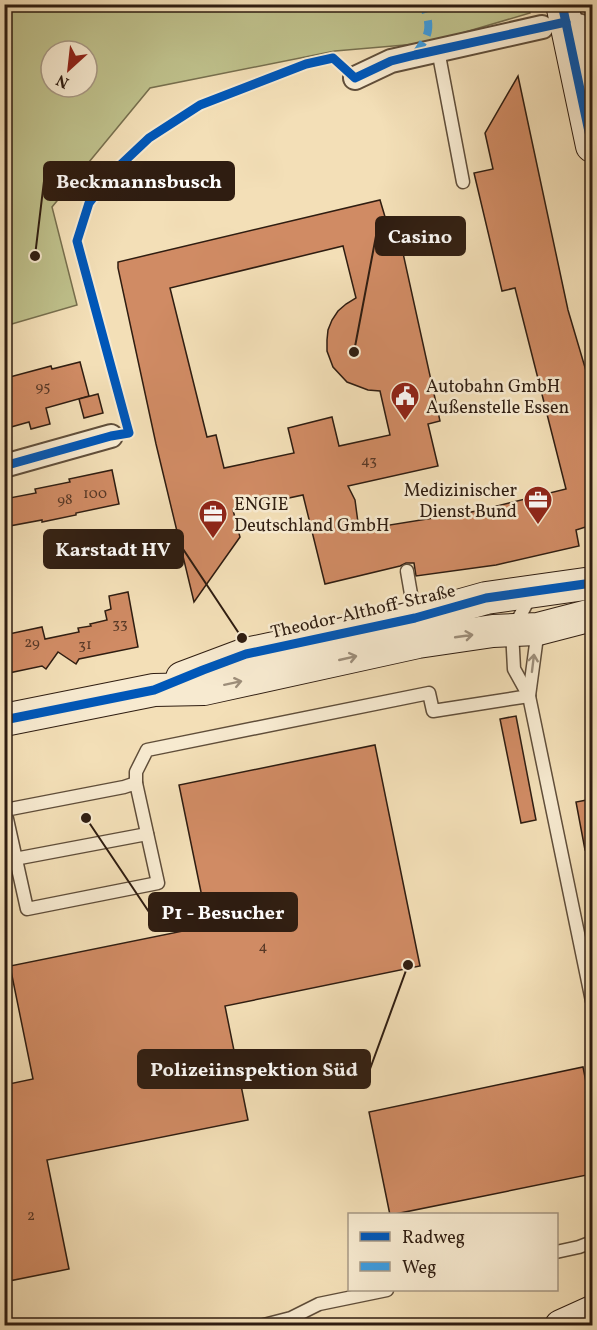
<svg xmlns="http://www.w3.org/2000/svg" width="597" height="1330" font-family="Vollkorn,serif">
	<rect width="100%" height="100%" fill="#f3dfb7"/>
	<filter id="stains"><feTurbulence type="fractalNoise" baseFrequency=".00333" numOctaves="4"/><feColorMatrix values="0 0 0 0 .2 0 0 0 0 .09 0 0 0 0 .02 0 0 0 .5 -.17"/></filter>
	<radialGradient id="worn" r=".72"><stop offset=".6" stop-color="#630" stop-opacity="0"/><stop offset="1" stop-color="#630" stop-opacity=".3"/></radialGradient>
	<!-- green -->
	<path fill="#bfc18c" stroke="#776f4e" stroke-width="1.5" fill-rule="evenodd" d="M5 5H528L530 13 428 43 335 51 150 88 52 207 77 305 5 326ZM51 51H87V87H51Z"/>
	<!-- building -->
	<g fill="#d08b64" stroke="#2f1d11" stroke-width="1.5" fill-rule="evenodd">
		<path d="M518 76 568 310 592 391V525L576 530 579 546 496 565 416 576 414 563H406L400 566 325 584 303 495 233 510 240 537 194 602 156 444 118 268V262L380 200 391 237 399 235 440 421 428 424 438 466 348 486 355 500 359 530 477 511 566 489 515 288 502 291 474 173 493 169 485 133ZM343 246 356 298 346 304 338 311 332 320 328 330 327 340V351L333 367 347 382 368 390 380 391 390 435 339 446 332 417 288 428 294 453 224 468 216 435 207 437 170 288Z"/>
		<path d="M80 362 89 396 46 408 50 424 31 429 29 422 4 429V391L9 390 6 378 51 366 52 369Z"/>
		<path d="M98 394 103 413 84 418 79 399Z"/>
		<path d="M112 470 119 504 76 513V515L42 522V520L4 527V499L36 493 35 489 70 482 69 479Z"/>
		<path d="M128 592 138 647 79 659 76 664 58 652 46 669 42 666 4 674V635L42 627 45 639 79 632 78 628 91 626 90 624 107 620 105 611 111 609 109 596Z"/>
		<path d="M516 716 536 820 521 823 500 719Z"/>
		<path d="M375 745 420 966 225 1006 248 1120 47 1160 69 1269 4 1282V1085L33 1079 10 966 208 926 179 785Z"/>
		<path d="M592 799V849L585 850 576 802Z"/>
		<path d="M583 1067 592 1112V1174L390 1215 369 1112Z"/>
	</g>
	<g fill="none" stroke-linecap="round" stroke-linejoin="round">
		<!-- lane casing -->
		<g stroke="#604e3a" stroke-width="15">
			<g id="lane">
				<path d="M438 50 463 182"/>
				<path d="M407 571 415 617"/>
				<path d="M531 595 512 631 514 669 529 696 592 1001"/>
				<path d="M529 696 538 629"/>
				<path d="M136 783 158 883 27 909 5 810 124 787Z"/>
				<path d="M136 783V772L147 750 429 693 433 711 529 696"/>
				<path d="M4 861 147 834"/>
				<path d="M556 1252 579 1247 592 1242"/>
				<path d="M260 1326 291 1318 319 1304 387 1290"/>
			</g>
		</g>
		<!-- street casing -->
		<g stroke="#604e3a" stroke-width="26">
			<g id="street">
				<path d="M566 22 581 26 592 34"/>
				<path d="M355 78 391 61 542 27"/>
				<path d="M4 466 111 436"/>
			</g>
		</g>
		<!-- secondary casing -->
		<g stroke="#2f1d11" stroke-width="34">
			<g id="secondary">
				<path d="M562 4 592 146"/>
				<path d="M182 678 246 654 415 618 486 598 592 583"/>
				<path d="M4 720 154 690 204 689 418 642 493 631 538 629 592 615"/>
				<path d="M561 1326 592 1312"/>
			</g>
		</g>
		<!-- lane -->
		<use href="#lane" stroke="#f7ead0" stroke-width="12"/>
		<!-- street -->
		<use href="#street" stroke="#f7ead0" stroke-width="22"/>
		<!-- secondary -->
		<use href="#secondary" stroke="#f7ead0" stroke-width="32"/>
		<!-- quiet -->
		<path stroke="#3d9bde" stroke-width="8" stroke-dasharray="15 8" stroke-linecap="butt" d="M415 55C430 33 432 29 423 4"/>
		<!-- cycleway casing -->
		<g stroke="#f7ead0" stroke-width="13">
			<g id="cycleway">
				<path d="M562 4 592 146"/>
				<path d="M4 466 111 436 129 433 77 241 89 203 113 172 149 138 200 105 306 64 333 58 355 78 391 61 415 55 566 22"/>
				<path d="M4 720 154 690 203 670 246 654 415 618 486 598 592 583"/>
			</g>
		</g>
		<!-- cycleway -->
		<use href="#cycleway" stroke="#0057b8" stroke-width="9"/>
	</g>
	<!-- one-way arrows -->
	<defs><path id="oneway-shaft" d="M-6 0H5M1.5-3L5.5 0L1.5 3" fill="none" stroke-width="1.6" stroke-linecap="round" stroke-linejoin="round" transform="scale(1.5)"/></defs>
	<g stroke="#9d8e7a">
		<use href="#oneway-shaft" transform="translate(464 636) rotate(-8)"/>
		<use href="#oneway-shaft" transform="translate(348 658) rotate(-13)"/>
		<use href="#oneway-shaft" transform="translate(533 663) rotate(-83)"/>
		<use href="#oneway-shaft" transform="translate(233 683) rotate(-12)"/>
	</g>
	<!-- icons -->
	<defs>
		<g id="civic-pin" transform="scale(1.5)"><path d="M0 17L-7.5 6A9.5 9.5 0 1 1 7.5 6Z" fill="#8f2418" stroke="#f7ead0"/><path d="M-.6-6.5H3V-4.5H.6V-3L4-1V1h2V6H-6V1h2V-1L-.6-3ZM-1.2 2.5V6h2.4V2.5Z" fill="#fff"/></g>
		<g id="office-pin" transform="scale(1.5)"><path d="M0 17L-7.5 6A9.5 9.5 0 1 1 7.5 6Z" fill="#8f2418" stroke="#f7ead0"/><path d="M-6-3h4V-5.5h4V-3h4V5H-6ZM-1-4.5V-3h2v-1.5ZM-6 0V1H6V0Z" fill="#fff"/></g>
	</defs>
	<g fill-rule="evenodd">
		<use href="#civic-pin" x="405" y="396"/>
		<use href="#office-pin" x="538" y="500"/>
		<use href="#office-pin" x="213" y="514"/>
	</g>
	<g text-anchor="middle" stroke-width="5" stroke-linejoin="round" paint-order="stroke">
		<!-- number labels -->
		<g font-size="15" fill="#573826">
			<text x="43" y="391">95</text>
			<text x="369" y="465">43</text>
			<text x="95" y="498">100</text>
			<text x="65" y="504">98</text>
			<text x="120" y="628">33</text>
			<text x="32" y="647">29</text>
			<text x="85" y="649">31</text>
			<text x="263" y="951">4</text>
			<text x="31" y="1220">2</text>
		</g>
		<!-- poi labels -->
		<g font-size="18" fill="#2f1d11" stroke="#f7ead0" text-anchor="start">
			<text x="426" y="392">Autobahn GmbH<tspan x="426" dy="21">Außenstelle Essen</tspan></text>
			<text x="517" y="496" text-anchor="end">Medizinischer<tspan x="517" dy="21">Dienst Bund</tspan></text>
			<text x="234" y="510">ENGIE<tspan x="234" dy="21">Deutschland GmbH</tspan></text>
		</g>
		<!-- street labels -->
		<g font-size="18" fill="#2f1d11" stroke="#f7ead0">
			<text transform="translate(363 611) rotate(-13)" y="6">Theodor-Althoff-Straße</text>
		</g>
	</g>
	<!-- callouts -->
	<path fill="none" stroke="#2f1d11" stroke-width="2" d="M35 256L44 181M354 352L376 236M242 638L183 549M86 818L149 912M408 965L370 1069"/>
	<g fill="#2f1d11" stroke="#f7ead0" stroke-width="2">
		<circle cx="35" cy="256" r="6"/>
		<circle cx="354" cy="352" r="6"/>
		<circle cx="242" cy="638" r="6"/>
		<circle cx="86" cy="818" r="6"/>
		<circle cx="408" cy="965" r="6"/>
	</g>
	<g fill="#2f1d11" stroke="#2f1d11" stroke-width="2">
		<rect x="44" y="162" width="190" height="38" rx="6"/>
		<rect x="376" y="217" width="89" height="38" rx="6"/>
		<rect x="44" y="530" width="139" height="38" rx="6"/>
		<rect x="149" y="893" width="148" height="38" rx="6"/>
		<rect x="138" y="1050" width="232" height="38" rx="6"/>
	</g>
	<g font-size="20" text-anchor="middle" font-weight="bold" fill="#fff">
		<text x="139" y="188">Beckmannsbusch</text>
		<text x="420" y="243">Casino</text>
		<text x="113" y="556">Karstadt HV</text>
		<text x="223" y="919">P1 - Besucher</text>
		<text x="254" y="1076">Polizeiinspektion Süd</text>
	</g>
	<!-- margin -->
	<rect width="597" height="1330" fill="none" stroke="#f3dfb7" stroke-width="24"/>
	<rect x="6" y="6" width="585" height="1318" fill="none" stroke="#2f1d11" stroke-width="3"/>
	<rect x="12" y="12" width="573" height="1306" fill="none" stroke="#2f1d11" stroke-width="1.5"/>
	<!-- legend -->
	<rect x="348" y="1213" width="210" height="78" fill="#f7ead0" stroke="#a79884" stroke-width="1.5"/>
	<rect x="360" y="1232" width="30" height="9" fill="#0057b8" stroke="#a79884" stroke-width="1.5"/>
	<text x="402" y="1243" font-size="18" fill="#2f1d11">Radweg</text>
	<rect x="360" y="1262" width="30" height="9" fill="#3d9bde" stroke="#a79884" stroke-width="1.5"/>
	<text x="402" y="1273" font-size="18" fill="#2f1d11">Weg</text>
	<!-- north arrow -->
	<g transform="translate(69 69) rotate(207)"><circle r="28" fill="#f7ead0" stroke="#a79884" stroke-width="1.5"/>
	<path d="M0-4.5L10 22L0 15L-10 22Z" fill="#8f2418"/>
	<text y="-9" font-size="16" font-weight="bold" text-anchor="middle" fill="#2f1d11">N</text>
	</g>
	<rect width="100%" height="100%" filter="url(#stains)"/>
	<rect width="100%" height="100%" fill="url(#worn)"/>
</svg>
